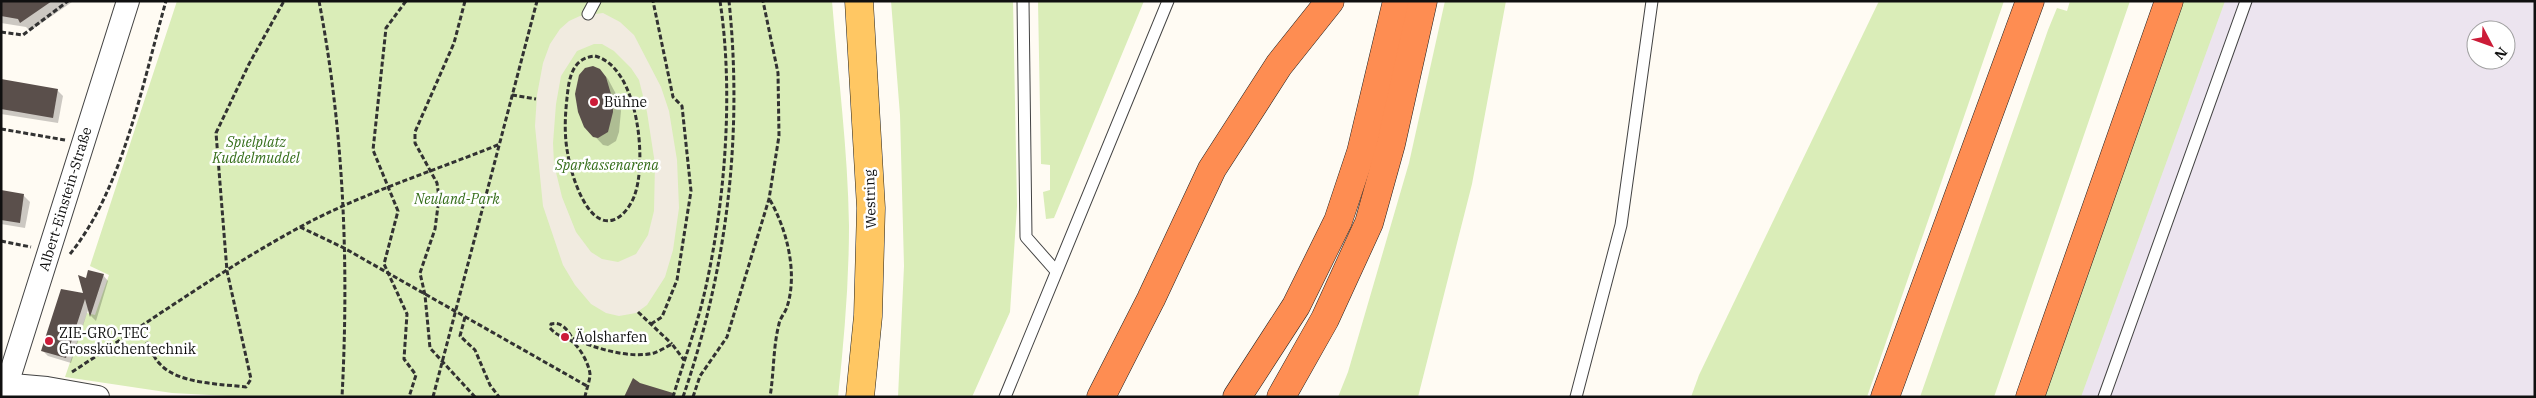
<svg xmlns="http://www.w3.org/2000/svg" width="2536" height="398" font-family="'IBM Plex Serif',serif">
	<rect width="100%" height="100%" fill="#fffbf3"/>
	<!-- industrial -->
	<path fill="#ece4ef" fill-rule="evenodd" d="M2193 1H2535V397H2065ZM2476 30H2506V60H2476Z"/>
	<!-- green -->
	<g fill="#daedb8">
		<path d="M177 1H832C838 76 848 150 849 226 849 283 844 340 838 397H247L172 393 65 377 87 313 95 315 109 275 90 266Z"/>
		<path d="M891 1H1013L1017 206 1010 312 972 397H898L904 266 900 115Z"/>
		<path d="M1038 1H1144L1054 218 1046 219 1043 192 1050 190V165L1041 164Z"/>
		<path d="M1445 1H1506L1472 184 1418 397H1338L1348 372 1409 163Z"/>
		<path d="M1879 1H2004L1867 397H1691L1699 375Z"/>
		<path d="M2070 1H2130L1994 397H1920L2048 30 2057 8 2067 11Z"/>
		<path d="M2182 1H2225L2081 397H2043Z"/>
	</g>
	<!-- plaza -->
	<path fill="#f1ebe0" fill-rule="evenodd" d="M603 13 620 22 634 35 661 87 669 111 677 160 679 208 673 250 665 277 647 305 636 313 619 316 606 313 591 304 575 285 563 265 543 206 535 126 537 95 543 63 550 44 560 29 569 21 580 16ZM594 44H602L614 51 631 68 639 80 647 112 655 164 654 211 648 235 636 254 618 262 602 259 591 252 576 232 562 197 554 164 553 143 556 104 561 76 577 51Z"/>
	<!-- shadow -->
	<g fill="#0003">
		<path d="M1 1H71L72 2 30 31 26 27 1 23Z"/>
		<path d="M600 70 608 79 616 94 621 111 619 132 616 141 608 146 603 145 585 126Z"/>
		<path d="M1 80 57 90 63 96 58 123 1 114Z"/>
		<path d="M1 192 24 196 30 202 25 228 1 224Z"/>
		<path d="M103 275 108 281 96 321 91 316 89 307 71 363 48 356 43 351 85 294 87 279Z"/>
	</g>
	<!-- building -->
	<g fill="#5a4f4b">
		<path d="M1 1H52L20 23 18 19 1 16Z"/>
		<path d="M593 66 600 69 606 77 613 101V112L608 132 598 138 593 137 584 127 578 112 575 94 579 75 585 68Z"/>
		<path d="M1 79 58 89 53 118 1 109Z"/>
		<path d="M1 190 24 194 20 223 1 220Z"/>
		<path d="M88 270 104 274 90 317 85 299 66 358 41 351 61 289 83 293 78 275 86 278Z"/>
		<path d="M633 378 640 383 673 393V397H624Z"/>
	</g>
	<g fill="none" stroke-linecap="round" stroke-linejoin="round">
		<!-- service casing -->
		<g stroke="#434343" stroke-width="13">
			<g id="service">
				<path d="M1023 1 1026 237 1056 271"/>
				<path d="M588 14 595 1"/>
				<path d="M1005 397 1168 1"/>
				<path d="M1576 397 1621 225 1652 1"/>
				<path d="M2104 397 2246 1"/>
			</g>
		</g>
		<!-- minor casing -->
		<g stroke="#434343" stroke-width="24">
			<g id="minor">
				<path d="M1 384 47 388 98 397"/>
				<path d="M3 397 128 1"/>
			</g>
		</g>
		<!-- primary casing -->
		<g stroke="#212121" stroke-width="29">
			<path id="primary" d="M859 1 871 208 868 316 860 397"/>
		</g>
		<!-- motorway casing -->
		<g stroke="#212121" stroke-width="29">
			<g id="motorway">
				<path d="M1101 397 1151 299 1212 169 1279 65 1330 1"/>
				<path d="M1237 397 1296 306 1338 221 1361 152 1397 1"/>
				<path d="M1281 397 1325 319 1369 223 1391 144 1423 1"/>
				<path d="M1885 397 2030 1"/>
				<path d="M2030 397 2169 1"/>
			</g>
		</g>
		<!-- path -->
		<g stroke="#323232" stroke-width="3" stroke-dasharray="5 2.5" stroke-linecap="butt">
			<path d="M319 1C344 132 349 264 342 397"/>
			<path d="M406 1 386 28 373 150 398 211 384 264 407 314 404 359 416 375 409 397"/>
			<path d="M465 1 454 43 415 132V143L437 183 439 198 435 229 420 273 425 295 430 348 475 397"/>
			<path d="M1 32 23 35 68 1"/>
			<path d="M595 56C638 67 647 159 635 194 632 204 623 217 613 220 587 228 571 174 568 155 564 136 565 116 567 98 569 78 572 58 595 56Z"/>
			<path d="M512 95 536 99"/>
			<path d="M1 129 65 140"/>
			<path d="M770 200C787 230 798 273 787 307 785 313 780 318 779 324 773 347 774 373 770 397"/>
			<path d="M300 227 344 248 587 386"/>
			<path d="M1 241 31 247"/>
			<path d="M70 254C123 189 143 81 166 1"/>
			<path d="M638 312 672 344"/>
			<path d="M465 317 460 336 475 350 490 385 499 397"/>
			<path d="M651 324 662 317 677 280 691 191 682 106 673 97 653 1"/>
			<path d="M141 328C146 339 152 357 161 365 179 384 222 384 246 387L251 379 227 271 216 133 249 64 284 1"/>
			<path d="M72 372C147 323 221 270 300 227 363 193 434 171 500 144"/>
			<path d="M433 397 537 1"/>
			<path d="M585 397C586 390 590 381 590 374 589 364 579 345 570 340 562 336 557 336 550 328L551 324C561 321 568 330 572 338 594 348 629 359 654 353 660 351 666 347 672 344L684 360"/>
			<path d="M673 397C683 363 696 329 704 295 725 205 734 93 720 1"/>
			<path d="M683 397C727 269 743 136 729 1"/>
			<path d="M693 397 700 376 727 337 769 199 779 136 778 73 763 1"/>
		</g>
		<!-- service -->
		<use href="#service" stroke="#fff" stroke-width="11"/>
		<!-- minor -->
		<use href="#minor" stroke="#fff" stroke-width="22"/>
		<!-- primary -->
		<use href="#primary" stroke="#ffc763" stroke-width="28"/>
		<!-- motorway -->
		<use href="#motorway" stroke="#fe8d52" stroke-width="28"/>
	</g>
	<!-- markers -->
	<g fill="#cc1c38" stroke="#fff" stroke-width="2">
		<circle cx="594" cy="102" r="5"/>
		<circle cx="565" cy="337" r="5"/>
		<circle cx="49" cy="341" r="5"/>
	</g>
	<g text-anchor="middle" stroke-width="5" stroke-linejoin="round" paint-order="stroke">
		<!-- poi labels -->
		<g font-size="14" fill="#101010" stroke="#fff" text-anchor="start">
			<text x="604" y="107">Bühne</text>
			<text x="59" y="338">ZIE-GRO-TEC<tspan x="59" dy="16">Grossküchentechnik</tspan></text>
			<text x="575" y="342">Äolsharfen</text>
		</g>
		<!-- park labels -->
		<g font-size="14" font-style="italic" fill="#356e1a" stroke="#fff">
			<text x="256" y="147">Spielplatz<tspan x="256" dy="16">Kuddelmuddel</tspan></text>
			<text x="607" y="170">Sparkassenarena</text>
			<text x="457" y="204">Neuland-Park</text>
		</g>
		<!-- street labels -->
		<g font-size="14" fill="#101010" stroke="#fff">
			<text transform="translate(65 199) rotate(-73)" y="5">Albert-Einstein-Straße</text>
			<text transform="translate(870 199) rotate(-92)" y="5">Westring</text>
		</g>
	</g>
	<!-- border -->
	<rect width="2536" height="398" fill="none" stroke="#101010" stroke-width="5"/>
	<!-- north arrow -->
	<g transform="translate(2491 45) rotate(131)"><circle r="24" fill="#ffffff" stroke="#9f9f9f"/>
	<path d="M0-4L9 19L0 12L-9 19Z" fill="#cc1c38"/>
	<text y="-8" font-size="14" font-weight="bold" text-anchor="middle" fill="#101010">N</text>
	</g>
</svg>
